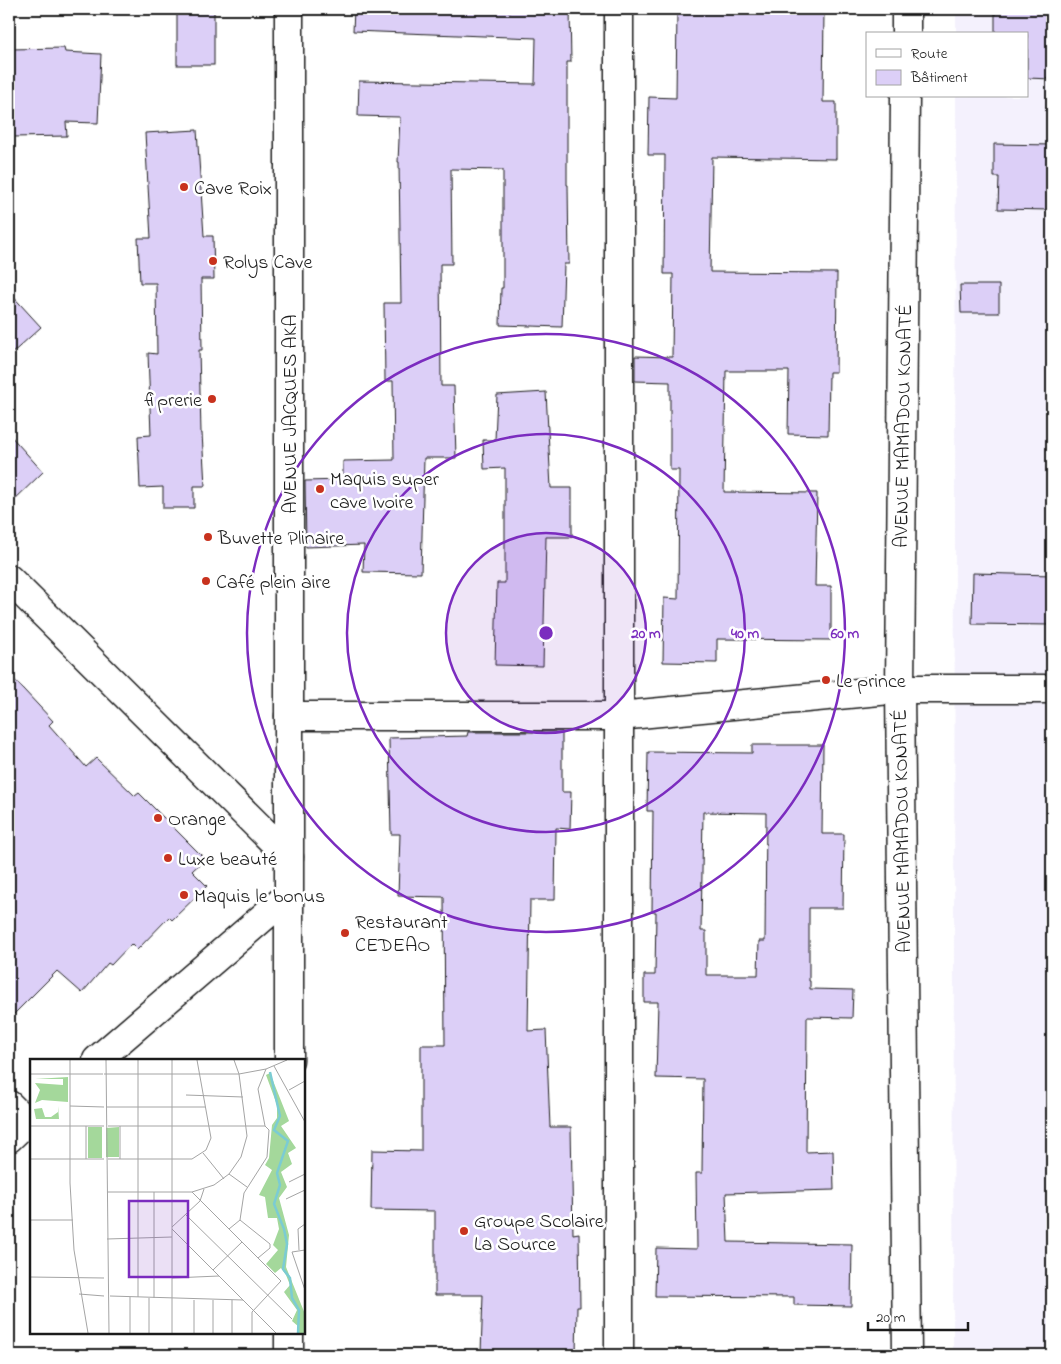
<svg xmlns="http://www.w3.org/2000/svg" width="1061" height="1364" font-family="'Indie Flower',sans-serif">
	<rect width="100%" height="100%" fill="#fff"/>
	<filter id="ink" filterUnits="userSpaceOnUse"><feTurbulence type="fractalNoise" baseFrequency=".02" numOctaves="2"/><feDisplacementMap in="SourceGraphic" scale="10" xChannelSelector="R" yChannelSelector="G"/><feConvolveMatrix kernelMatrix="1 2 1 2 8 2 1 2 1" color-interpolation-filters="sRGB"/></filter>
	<g filter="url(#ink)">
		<!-- built -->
		<path fill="#f4f1fd" d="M956 9H1052V1355H953L956 96H1027V34H956Z"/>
		<!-- building -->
		<g fill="#dccff7" stroke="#1c1c1c" fill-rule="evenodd">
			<path d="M354 9H466V12L570 10 571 62H567V185H568L569 264H564L562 327 500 325 501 288H503V170L451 169 452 264H440L441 386H454L456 458H424L421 573 363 572 364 545 306 547 305 481 343 480V461L394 460 393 381H385L384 303H401L399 162H398L400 117 358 116 359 81 535 84 536 38 353 31Z"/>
			<path d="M677 9H824L823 102H836V159L712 157 710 272 837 273 836 372H829L828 435 788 434 789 371H726L724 492 817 493 815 586H831V640L717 639V663L663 662 664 598 678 599 679 470H670V382L635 381V356L672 357 673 274H664L665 155H648L649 97 676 98Z"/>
			<path d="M995 9H1052V79L1027 78V34H995Z"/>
			<rect x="177" y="11" width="37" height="54"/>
			<path d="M64 48 65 52 101 54 98 123 66 122 67 136 13 137 11 49Z"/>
			<path d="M197 130 204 236H213L214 279H201L202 350H199L201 433H202L205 486H194V508H163V487L140 488 138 436 151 435 148 353 157 354 156 283H140L138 238H151L145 133Z"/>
			<path d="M994 144 1052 145V210L998 209 999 177H994Z"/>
			<path d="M960 285H999V313H961Z"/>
			<path d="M9 292 41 327 9 356Z"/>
			<path d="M546 392 551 488H572V537H546L543 666 495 665 497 583H505V468L484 469 483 440H495L497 395Z"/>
			<path d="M9 434 43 472 9 505Z"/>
			<path d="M973 573 1052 575V625L972 624Z"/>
			<path d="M9 674 53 721 49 725 86 767 96 758 135 796 139 793 205 859 192 871 207 886 172 920 169 917 137 950 131 944 111 965 108 963 82 993 57 971 9 1019Z"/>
			<path d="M468 732H562V792H571L570 829 556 828 555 900H530L528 1031 546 1030 550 1127H571L573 1234 579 1233 580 1307H577L576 1355 481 1353 483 1295H435V1211L371 1210 372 1150 421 1151V1045H445L444 897 398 896 400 834H391L389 738 467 736Z"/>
			<path d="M752 745H823L822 834H844L843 908H809V981H810V989L853 990 852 1018 807 1017 806 1152 833 1151 834 1190 726 1193 728 1242 852 1244 851 1306 794 1305V1297L655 1296 656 1248 697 1249 696 1173H702L703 1079 656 1078 658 1002H644V975H655L656 912H652L653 811H647L648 752 752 753ZM703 812 766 813 765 941H759L758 975H706V931H701Z"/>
		</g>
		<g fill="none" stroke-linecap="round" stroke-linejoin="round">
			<!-- minor casing -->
			<g stroke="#1c1c1c" stroke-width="31">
				<g id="minor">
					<path d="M289 9V1060"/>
					<path d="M906 34V9"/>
					<path d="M905 96 900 689 907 1355"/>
					<path d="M9 579 289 857"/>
					<path d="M289 716H619L900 689H1052"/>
					<path d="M97 1060 289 895"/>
					<path d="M9 1105 26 1122"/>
					<path d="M9 1138 31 1117"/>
					<path d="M289 1333V1355"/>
					<path d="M619 1355V9"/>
				</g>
			</g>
			<!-- minor -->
			<use href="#minor" stroke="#fff" stroke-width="28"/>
		</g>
	</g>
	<!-- distance rings -->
	<circle cx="546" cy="633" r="100" fill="#7b2cbf" fill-opacity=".12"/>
	<g fill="none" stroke="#7b2cbf" stroke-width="2.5">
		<circle cx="546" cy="633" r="100"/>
		<circle cx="546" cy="633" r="199"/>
		<circle cx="546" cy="633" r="299"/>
	</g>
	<!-- markers -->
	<g fill="#c8321e" stroke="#fff" stroke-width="2">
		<circle cx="184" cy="187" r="5"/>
		<circle cx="213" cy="261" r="5"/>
		<circle cx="212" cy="399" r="5"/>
		<circle cx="320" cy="489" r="5"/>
		<circle cx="208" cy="537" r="5"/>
		<circle cx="206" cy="581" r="5"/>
		<circle cx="826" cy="680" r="5"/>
		<circle cx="158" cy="818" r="5"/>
		<circle cx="168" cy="858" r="5"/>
		<circle cx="184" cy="895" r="5"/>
		<circle cx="345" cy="933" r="5"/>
		<circle cx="464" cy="1231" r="5"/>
	</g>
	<g text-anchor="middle" stroke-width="5" stroke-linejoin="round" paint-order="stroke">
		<!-- poi labels -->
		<g font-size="20" fill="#1c1c1c" stroke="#fff" text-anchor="start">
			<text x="194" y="194">Cave Roix</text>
			<text x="223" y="268">Rolys Cave</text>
			<text x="202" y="406" text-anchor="end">fiprerie</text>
			<text x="330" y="485">Maquis super<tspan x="330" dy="23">cave Ivoire</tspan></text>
			<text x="218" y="544">Buvette Plinaire</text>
			<text x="216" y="588">Café plein aire</text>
			<text x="836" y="687">Le prince</text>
			<text x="168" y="825">Orange</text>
			<text x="178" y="865">Luxe beauté</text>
			<text x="194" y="902">Maquis le bonus</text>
			<text x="355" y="928">Restaurant<tspan x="355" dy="23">CEDEAO</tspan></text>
			<text x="474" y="1227">Groupe Scolaire<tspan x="474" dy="23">La Source</tspan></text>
		</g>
		<!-- street labels -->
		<g font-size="20" fill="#1c1c1c" stroke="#fff">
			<text transform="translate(289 414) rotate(-90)" y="7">AVENUE JACQUES AKA</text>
			<text transform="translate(902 426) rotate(-89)" y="7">AVENUE MAMADOU KONATÉ</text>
			<text transform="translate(901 831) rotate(-91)" y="7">AVENUE MAMADOU KONATÉ</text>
		</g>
	</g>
	<!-- overview -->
	<g transform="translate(30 1059)">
		<rect width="275" height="275" fill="#fff"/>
		<path d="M240 14 259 62 251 67 266 89 258 94 262 105 251 113 257 128 249 139 259 176 256 208 275 255V274H267L269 268 262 262 267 251 254 233 260 226 256 216 251 209 245 214 236 205 248 191 243 186 249 170 247 159H238L235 138 229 136 242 111 235 106 239 99 242 66 247 59V46L236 16ZM38 18V43L12 41 5 44 10 31 5 24 33 26V20H5ZM28 47 29 60H6L4 50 12 49 15 58H21L28 53ZM58 68H72V99H58ZM89 68V98H76V69Z" fill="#a4d89b"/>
		<path fill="none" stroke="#7bccd3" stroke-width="2.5" d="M240 13 250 57 244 71 258 82 247 114 250 126 244 145 254 170 257 185 253 210 260 219 262 239 269 251 268 274"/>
		<path fill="none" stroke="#a4a4a4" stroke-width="1" d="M40 1V124L44 191 58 274M76 1 79 274M142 1V274M244 7 275 63M0 15H73M74 15H209L236 10 257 1M259 31 275 22M156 36 213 38M40 47 74 48M77 48H175M0 67H74M56 67V100M78 67H235M90 67V100M173 94 194 120M0 100H74M78 100H162L176 91 181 79 167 1M199 115 217 128M259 123 275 115M77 133H162L184 126 199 115 211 98 217 77 209 15 204 1M162 133 251 222 222 253V274M256 140 275 131M156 156 262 260M0 161H43M210 161 240 185V189L228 199M142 168 170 142 174 130M142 170 246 274M199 170 210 161 214 134 237 98 239 71 235 67 228 30 236 10M77 180 142 178M269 191 268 170 275 165M275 191 262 193 275 231M183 211 212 183M0 218 74 219M142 219 189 217M49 235 74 237M80 237 213 241M100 238V274M108 238V1M119 239V274M124 239V133M183 241V274M202 241V274M164 274V241"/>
		<path fill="#7b2cbf" fill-opacity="0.15" stroke="#7b2cbf" stroke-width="2.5" d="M99 142H158V218H99Z"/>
		<rect width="275" height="275" fill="none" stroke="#1c1c1c" stroke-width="2.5"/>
	</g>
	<circle cx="546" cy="633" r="8" fill="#7b2cbf" stroke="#fff" stroke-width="2.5"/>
	<g font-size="15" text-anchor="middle" font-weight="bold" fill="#7b2cbf" stroke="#fff" stroke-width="5" stroke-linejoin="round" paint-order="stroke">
		<text x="646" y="638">20 m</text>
		<text x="745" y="638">40 m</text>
		<text x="845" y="638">60 m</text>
	</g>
	<!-- margin -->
	<rect width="1061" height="1364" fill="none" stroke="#fff" stroke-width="30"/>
	<rect x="15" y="15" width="1031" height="1334" fill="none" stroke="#1c1c1c" stroke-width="2" filter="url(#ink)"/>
	<!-- legend -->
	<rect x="866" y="32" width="162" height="65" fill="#ffffff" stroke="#a4a4a4"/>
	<rect x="876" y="49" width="25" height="8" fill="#ffffff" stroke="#a4a4a4"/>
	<text x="911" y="58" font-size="15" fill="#1c1c1c">Route</text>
	<rect x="876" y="70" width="25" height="15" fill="#dccff7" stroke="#a4a4a4"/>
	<text x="911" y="82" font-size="15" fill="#1c1c1c">Bâtiment</text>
	<!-- scale -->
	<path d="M868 1322v8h100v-8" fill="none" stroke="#1c1c1c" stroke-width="2.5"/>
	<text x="876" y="1322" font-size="15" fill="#1c1c1c" stroke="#ffffff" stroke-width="4" paint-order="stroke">20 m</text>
</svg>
